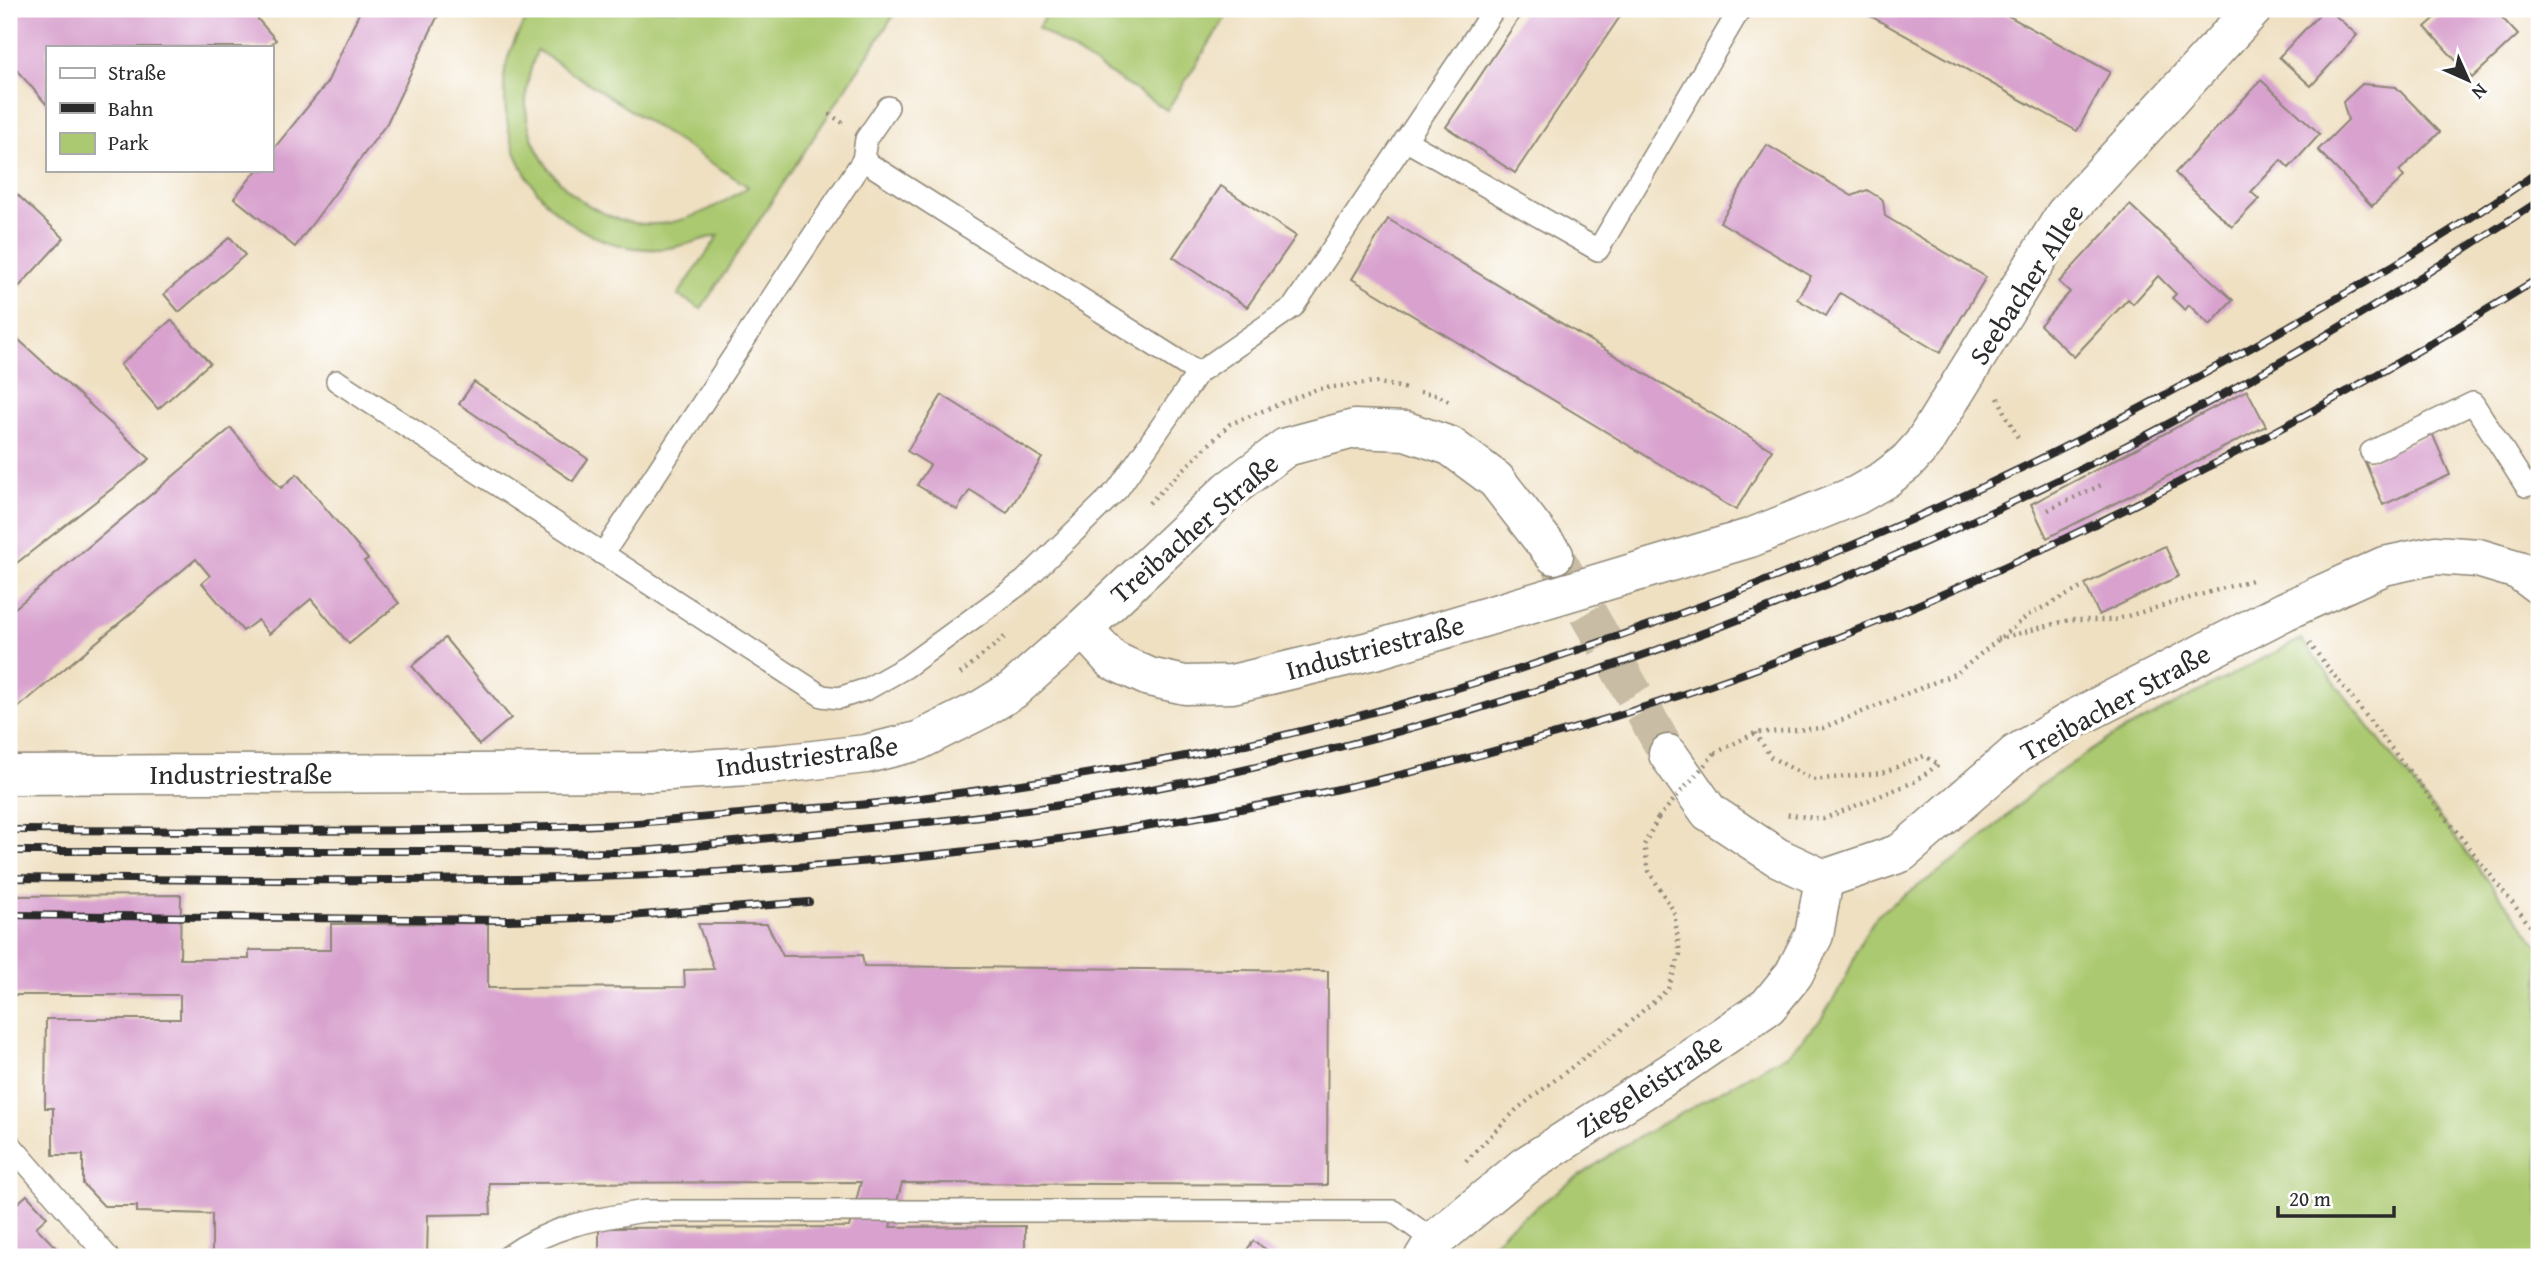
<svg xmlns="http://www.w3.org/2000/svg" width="2548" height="1266" font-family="'Gentium Book Plus',serif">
	<rect width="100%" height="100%" fill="#fff"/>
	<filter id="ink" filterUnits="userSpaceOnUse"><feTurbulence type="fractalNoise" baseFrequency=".0143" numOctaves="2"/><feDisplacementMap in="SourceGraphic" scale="14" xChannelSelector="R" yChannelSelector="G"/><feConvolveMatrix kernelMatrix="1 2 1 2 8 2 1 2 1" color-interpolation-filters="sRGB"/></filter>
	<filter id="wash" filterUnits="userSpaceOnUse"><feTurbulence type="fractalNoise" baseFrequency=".00686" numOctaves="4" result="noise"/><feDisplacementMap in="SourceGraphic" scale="28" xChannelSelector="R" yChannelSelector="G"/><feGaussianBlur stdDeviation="1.57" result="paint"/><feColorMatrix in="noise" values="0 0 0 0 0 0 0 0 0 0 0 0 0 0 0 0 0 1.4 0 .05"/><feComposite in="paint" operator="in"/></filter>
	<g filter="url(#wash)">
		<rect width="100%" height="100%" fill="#efe0c2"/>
		<!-- green -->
		<g fill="#abc970" stroke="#6b7a4e" stroke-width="2" fill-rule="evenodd">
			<path d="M533 9H898L701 309 678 295 719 235C694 241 673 251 647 249 566 245 506 177 505 98 505 89 503 80 505 71 509 47 520 29 533 9ZM537 50 747 186 748 187C717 207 681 227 643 224 586 219 529 167 526 108 525 87 530 70 537 50Z"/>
			<path d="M1049 9H1231L1167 110 1038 28Z"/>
			<path d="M2301 639 2539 946V1257H1479L1507 1229 1559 1190 1623 1146 1789 1053 1820 1021 1843 984 1863 937 1878 914 1957 859 1989 833 2040 785 2111 737Z"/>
		</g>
		<g id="blocks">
			<!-- building -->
			<g fill="#d8a1ce">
				<path d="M9 9H249L276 40 268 47H47V105L9 61Z"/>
				<path d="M361 9H441L387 123 295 247 234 198 257 170H271V152L327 83Z"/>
				<path d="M1525 9H1625L1515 173 1446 127Z"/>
				<path d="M1858 9H1996L2110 72 2077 131Z"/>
				<path d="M2324 9H2328L2357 35 2311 86 2279 57Z"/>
				<path d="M2445 9H2494L2518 35 2472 78 2425 27Z"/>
				<path d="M2261 80 2320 134 2289 168 2281 160 2251 192 2259 199 2232 227 2175 173Z"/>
				<path d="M2362 84 2396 87 2440 132 2399 171 2404 177 2372 206 2318 150 2348 120 2343 102Z"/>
				<path d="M1767 145 1852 196 1867 190 1883 200 1885 216 1986 277 1940 353 1840 293 1826 316 1797 299 1811 276 1720 222Z"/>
				<path d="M1221 186 1296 236 1247 307 1173 257Z"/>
				<path d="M9 187 64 238 15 291 9 286Z"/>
				<path d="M2130 205 2233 300 2210 325 2189 305 2185 310 2172 298 2176 294 2158 276 2133 304 2128 299 2074 357 2040 325 2070 292 2059 282Z"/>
				<path d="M1388 219 1772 450 1736 510 1352 279Z"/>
				<path d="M230 237 245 255 179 312 164 294Z"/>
				<path d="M171 320 210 363 158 409 120 365Z"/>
				<path d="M9 331 150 459 9 569Z"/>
				<path d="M474 382 588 459 573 481 459 404Z"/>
				<path d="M2247 390 2266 426 2047 538 2031 504Z"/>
				<path d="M942 395 1042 458 1007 513 970 490 957 510 917 485 930 465 907 451Z"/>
				<path d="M231 428 281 488 297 474 368 559 364 561 399 603 349 644 311 599 269 634 258 620 243 631 202 583 210 576 196 559 9 715V613Z"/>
				<path d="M2432 433 2450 475 2383 505 2365 462Z"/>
				<path d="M2165 546 2179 576 2099 615 2085 584Z"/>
				<path d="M445 638 511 718 479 745 412 666Z"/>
				<path d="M181 895 180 959H249V950H331V924L488 923V988L685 987 684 970 714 969 698 924H767L783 956 862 955 864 966 1328 971 1327 1185 902 1183 890 1227 1025 1226V1257H599V1228L849 1227 861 1182 489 1183 491 1214 428 1215 427 1257H212V1214L137 1212V1206H104L83 1184V1155H53V1108H45L46 1019H180V995H9V896Z"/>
				<path d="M27 1195 47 1217 36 1227 65 1257H9V1200L14 1206Z"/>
				<path d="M1253 1241 1278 1257H1242Z"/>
			</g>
		</g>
	</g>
	<g filter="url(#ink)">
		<use href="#blocks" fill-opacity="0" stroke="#8d8676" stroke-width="2"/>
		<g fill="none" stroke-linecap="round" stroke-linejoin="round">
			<!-- secondary-tunnel -->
			<path stroke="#c8bca4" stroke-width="38" stroke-dasharray="38 19" stroke-linecap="butt" d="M1559 563 1668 754"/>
			<!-- lane casing -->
			<g stroke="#8d8676" stroke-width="24">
				<g id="lane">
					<path d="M1405 140 1598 250 1740 9"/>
					<path d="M863 160 866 139 888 107"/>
					<path d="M337 381 822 696 839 698 867 689 906 667 1024 581 1118 489 1198 373 1293 307 1494 9"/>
					<path d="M2371 452 2473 403 2526 486 2539 481"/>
					<path d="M603 554 863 160 1198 373"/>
					<path d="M9 1143 108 1257"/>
					<path d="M507 1257C551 1226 593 1219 645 1211H1393L1434 1241"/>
				</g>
			</g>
			<!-- street casing -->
			<g stroke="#8d8676" stroke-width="41">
				<path id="street" d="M1424 1257 1434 1241 1525 1166 1673 1071 1768 1006 1794 974 1814 935 1824 879"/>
			</g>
			<!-- secondary casing -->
			<g stroke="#8d8676" stroke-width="41">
				<g id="secondary">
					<path d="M1083 628 1229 490 1286 447 1354 429 1406 431 1450 446 1496 480 1554 555"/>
					<path d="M1668 754 1709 812 1777 857 1824 879 1901 853 2017 753 2074 719 2285 611 2384 566 2435 555 2478 558 2518 570 2539 585"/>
					<path d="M9 775 653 772 779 764 866 754 918 741 982 709 1013 690 1083 628 1112 660 1149 677 1185 685 1232 684 1378 649 1750 538 1857 495 1885 479 1907 462 1923 444 2065 214 2253 9"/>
				</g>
			</g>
			<!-- path -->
			<g stroke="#8d8676" stroke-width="4.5" stroke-dasharray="2 5" stroke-linecap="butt">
				<path d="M829 114 843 123"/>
				<path d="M1420 392 1437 395 1451 402"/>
				<path d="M1998 398 2018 438"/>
				<path d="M1149 503 1230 424 1317 389 1375 382 1408 389"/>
				<path d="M2048 510 2101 485"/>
				<path d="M1998 639 2069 620H2114L2255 579"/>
				<path d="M2309 643 2539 937"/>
				<path d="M960 674 1007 635"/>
				<path d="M1755 733 1771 757 1813 780 1882 773 1924 756 1939 764 1914 782 1823 819 1784 814"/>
				<path d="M1715 753 1755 733 1823 728 1957 673 2030 614 2081 588"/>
				<path d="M1466 1161 1517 1109 1622 1029 1668 989 1680 954 1674 912 1649 871 1644 845 1658 818"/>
			</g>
			<!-- lane -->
			<use href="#lane" stroke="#fff" stroke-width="21"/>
			<!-- street -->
			<use href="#street" stroke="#fff" stroke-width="38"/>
			<!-- secondary -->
			<use href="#secondary" stroke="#fff" stroke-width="38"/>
			<!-- rail casing -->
			<g stroke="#2b2b2b" stroke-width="8">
				<g id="rail">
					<path d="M9 830C205 830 402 834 598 825 656 823 714 816 772 811 816 808 861 806 905 800 1011 787 1117 770 1222 749 1314 730 1405 704 1494 677 1759 595 2012 483 2254 346 2350 291 2449 236 2539 171"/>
					<path d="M9 851C147 851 285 851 424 851 495 851 567 855 638 851 691 848 745 840 798 835 900 825 1002 816 1103 798 1486 730 1854 593 2196 409 2314 346 2427 274 2539 201"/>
					<path d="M9 878C336 880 667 889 992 848 1234 818 1474 766 1705 687 1999 585 2275 441 2539 278"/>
					<path d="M9 915 507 920 616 917 809 902"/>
				</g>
			</g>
			<!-- rail -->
			<use href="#rail" stroke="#fff" stroke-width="5" stroke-dasharray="16" stroke-linecap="butt"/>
			<!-- path-bridge -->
			<path stroke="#8d8676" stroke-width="4.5" stroke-dasharray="2 5" stroke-linecap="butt" d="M1658 818 1715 753"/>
		</g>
	</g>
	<g text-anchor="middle" stroke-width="7" stroke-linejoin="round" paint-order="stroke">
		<!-- street labels -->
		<g font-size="28" fill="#2b2b2b" stroke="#fff">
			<text transform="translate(2026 284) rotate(-57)" y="10">Seebacher Allee</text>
			<text transform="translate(1194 528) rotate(-41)" y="10">Treibacher Straße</text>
			<text transform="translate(1375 647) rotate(-15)" y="10">Industriestraße</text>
			<text transform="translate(2115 702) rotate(-29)" y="10">Treibacher Straße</text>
			<text transform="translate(807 756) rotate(-7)" y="10">Industriestraße</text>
			<text x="241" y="784">Industriestraße</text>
			<text transform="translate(1649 1085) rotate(-33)" y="10">Ziegeleistraße</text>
		</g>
	</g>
	<!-- margin -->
	<rect width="2548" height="1266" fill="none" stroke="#fff" stroke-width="35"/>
	<!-- legend -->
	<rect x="46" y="46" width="228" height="126" fill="#ffffff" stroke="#aaaaaa" stroke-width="2"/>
	<rect x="60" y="68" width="35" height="10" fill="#ffffff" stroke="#aaaaaa" stroke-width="2"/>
	<text x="108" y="80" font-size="21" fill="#2b2b2b">Straße</text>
	<rect x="60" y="103" width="35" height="10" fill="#2b2b2b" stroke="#aaaaaa" stroke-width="2"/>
	<text x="108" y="116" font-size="21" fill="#2b2b2b">Bahn</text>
	<rect x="60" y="133" width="35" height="21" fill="#abc970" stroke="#aaaaaa" stroke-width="2"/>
	<text x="108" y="150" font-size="21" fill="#2b2b2b">Park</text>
	<!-- north arrow -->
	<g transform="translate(2468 80) rotate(135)" stroke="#ffffff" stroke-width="5" paint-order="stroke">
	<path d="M0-5L12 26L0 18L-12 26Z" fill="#2b2b2b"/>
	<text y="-10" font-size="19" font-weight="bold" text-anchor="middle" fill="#2b2b2b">N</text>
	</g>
	<!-- scale -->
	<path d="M2278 1206v10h116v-10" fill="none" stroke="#2b2b2b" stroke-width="3.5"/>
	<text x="2289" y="1206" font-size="21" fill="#2b2b2b" stroke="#ffffff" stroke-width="5" paint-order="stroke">20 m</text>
</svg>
